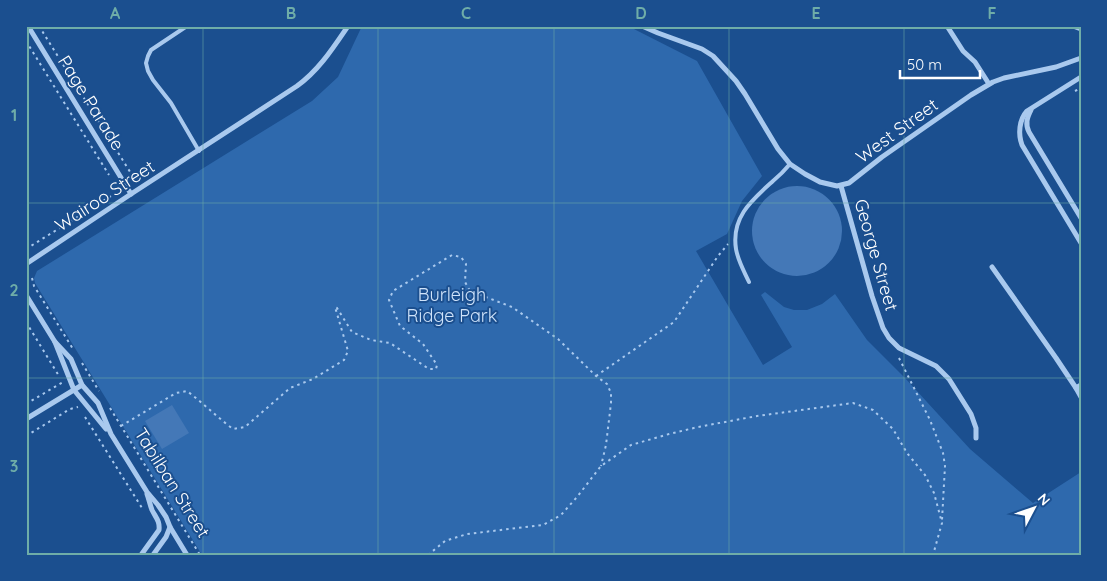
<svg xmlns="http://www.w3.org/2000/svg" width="1107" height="581" font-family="Quicksand,sans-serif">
	<rect width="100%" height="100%" fill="#1b4f8f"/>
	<!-- green -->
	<path fill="#2e69ad" d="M362 26H628L697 61 762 176 742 201 727 234 696 251 763 365 792 347 761 295 765 292 784 307 794 310H807L822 304 835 294 867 340 905 378 970 449 1033 503 1081 472V555H202L35 283 34 278 37 271 312 101 338 77Z"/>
	<!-- building -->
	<g fill="#4478b7">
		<circle cx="797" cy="231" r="45"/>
		<path d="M172 405 189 433 162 449 145 421Z"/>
	</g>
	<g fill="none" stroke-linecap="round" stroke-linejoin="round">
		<!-- path -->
		<g stroke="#a9c9ee" stroke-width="2" stroke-dasharray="2.5 4" stroke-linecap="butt">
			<path d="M39 26 132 175"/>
			<path d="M26 41 109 175"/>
			<path d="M1075 91 1081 88"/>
			<path d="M26 249 116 193 117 191 116 185"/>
			<path d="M32 278 34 286 73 349"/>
			<path d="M26 322 59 376"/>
			<path d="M899 358 930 420 943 453 945 466 942 520"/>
			<path d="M82 363 99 391"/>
			<path d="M596 376 674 322 718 256 728 244"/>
			<path d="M26 404 63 382"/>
			<path d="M110 408 200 555"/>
			<path d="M85 417 142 508"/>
			<path d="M121 426 176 393 187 391C203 403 217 417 233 429L245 427 290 388 313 379 344 360 348 351 335 307 337 308 352 332 371 340 390 343 429 369H436L437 365 423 344 400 326 389 300 393 291 452 255 461 257 466 264 465 282 470 291 512 307 558 339 596 376 607 384 611 393V403L606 445 601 466"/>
			<path d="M26 436 70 409 78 407"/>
			<path d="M216 555 218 554 223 555"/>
			<path d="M428 555 445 541 467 534 543 525 561 515 577 497 601 466 631 445 669 434 698 427 757 416 853 403 873 410 893 429 907 453 925 475 934 493 942 523 933 555"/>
		</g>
		<!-- lane -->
		<g stroke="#a9c9ee" stroke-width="4">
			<path d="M187 26 151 50 148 56 146 63 148 71 153 80 171 103 199 151"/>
			<path d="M749 282C744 271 738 261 736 249 731 217 752 200 773 181 779 176 785 170 790 164"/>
		</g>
		<!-- street -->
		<g stroke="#a9c9ee" stroke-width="5">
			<path d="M28 26 131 194"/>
			<path d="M642 26 658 33 702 49 713 56 736 81 745 94 778 149 790 164 805 174 820 182 837 186 849 183 882 157 971 95 993 82 1004 78 1056 67 1081 58"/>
			<path d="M947 26 963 51 975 62 989 84"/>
			<path d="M1073 26 1081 29"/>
			<path d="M1081 77 1027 111C1019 120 1018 134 1022 145L1081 243"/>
			<path d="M1031 110C1027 118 1025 124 1029 132L1081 218"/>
			<path d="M841 186 872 296 883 328 889 338 899 348 936 366 949 379 971 414 976 428V438"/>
			<path d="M26 264 131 194 297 86C319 70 333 48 348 26"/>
			<path d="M992 267 1056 358 1076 388 1081 385"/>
			<path d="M26 295 55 342 74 390 106 429"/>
			<path d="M55 342 71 359 82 385 98 403 111 434 147 492 158 505 166 517 170 527 187 555"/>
			<path d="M1076 388 1081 397"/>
			<path d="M26 419 82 385"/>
			<path d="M141 555 159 530C160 521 156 518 152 510 150 505 149 499 147 494"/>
			<path d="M153 555 166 537 170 527"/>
		</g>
	</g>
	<!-- grid -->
	<path fill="none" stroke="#6fada8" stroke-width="1" stroke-opacity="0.55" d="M203 26V555M378 26V555M554 26V555M729 26V555M904 26V555M26 203H1081M26 378H1081"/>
	<g text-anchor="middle" stroke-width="4" stroke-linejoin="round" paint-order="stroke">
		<!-- street labels -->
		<g font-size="18" fill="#fff" stroke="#1b4f8f">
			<text transform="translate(91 103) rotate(58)" y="6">Page Parade</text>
			<text transform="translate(897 131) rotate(-36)" y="6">West Street</text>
			<text transform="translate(105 196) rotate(-33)" y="6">Wairoo Street</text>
			<text transform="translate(876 255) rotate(74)" y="6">George Street</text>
			<text transform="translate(172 483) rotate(58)" y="6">Tabilban Street</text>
		</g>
		<!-- park labels -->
		<g font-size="18" fill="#cfe3fa" stroke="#1b4f8f">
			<text x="452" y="301">Burleigh<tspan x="452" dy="21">Ridge Park</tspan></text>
		</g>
	</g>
	<!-- border -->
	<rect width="1107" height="581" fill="none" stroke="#1b4f8f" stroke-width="55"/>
	<!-- north arrow -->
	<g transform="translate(1034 508) rotate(49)" stroke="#1b4f8f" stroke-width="4" paint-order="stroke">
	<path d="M0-4L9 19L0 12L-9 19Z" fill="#ffffff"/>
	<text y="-8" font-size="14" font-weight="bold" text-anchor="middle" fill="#ffffff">N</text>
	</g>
	<!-- scale -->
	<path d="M900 70v8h80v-8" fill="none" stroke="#ffffff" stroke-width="2.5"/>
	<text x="907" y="70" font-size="15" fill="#ffffff" stroke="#1b4f8f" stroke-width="4" paint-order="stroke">50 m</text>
	<rect x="28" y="28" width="1052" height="526" fill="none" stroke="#6fada8" stroke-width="2"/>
	<g font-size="16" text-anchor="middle" font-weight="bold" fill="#6fada8">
		<text x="115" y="19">A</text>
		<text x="291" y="19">B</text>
		<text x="466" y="19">C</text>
		<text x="641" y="19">D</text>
		<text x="816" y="19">E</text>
		<text x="992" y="19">F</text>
		<text x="14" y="121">1</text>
		<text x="14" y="296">2</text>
		<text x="14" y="472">3</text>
	</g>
</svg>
